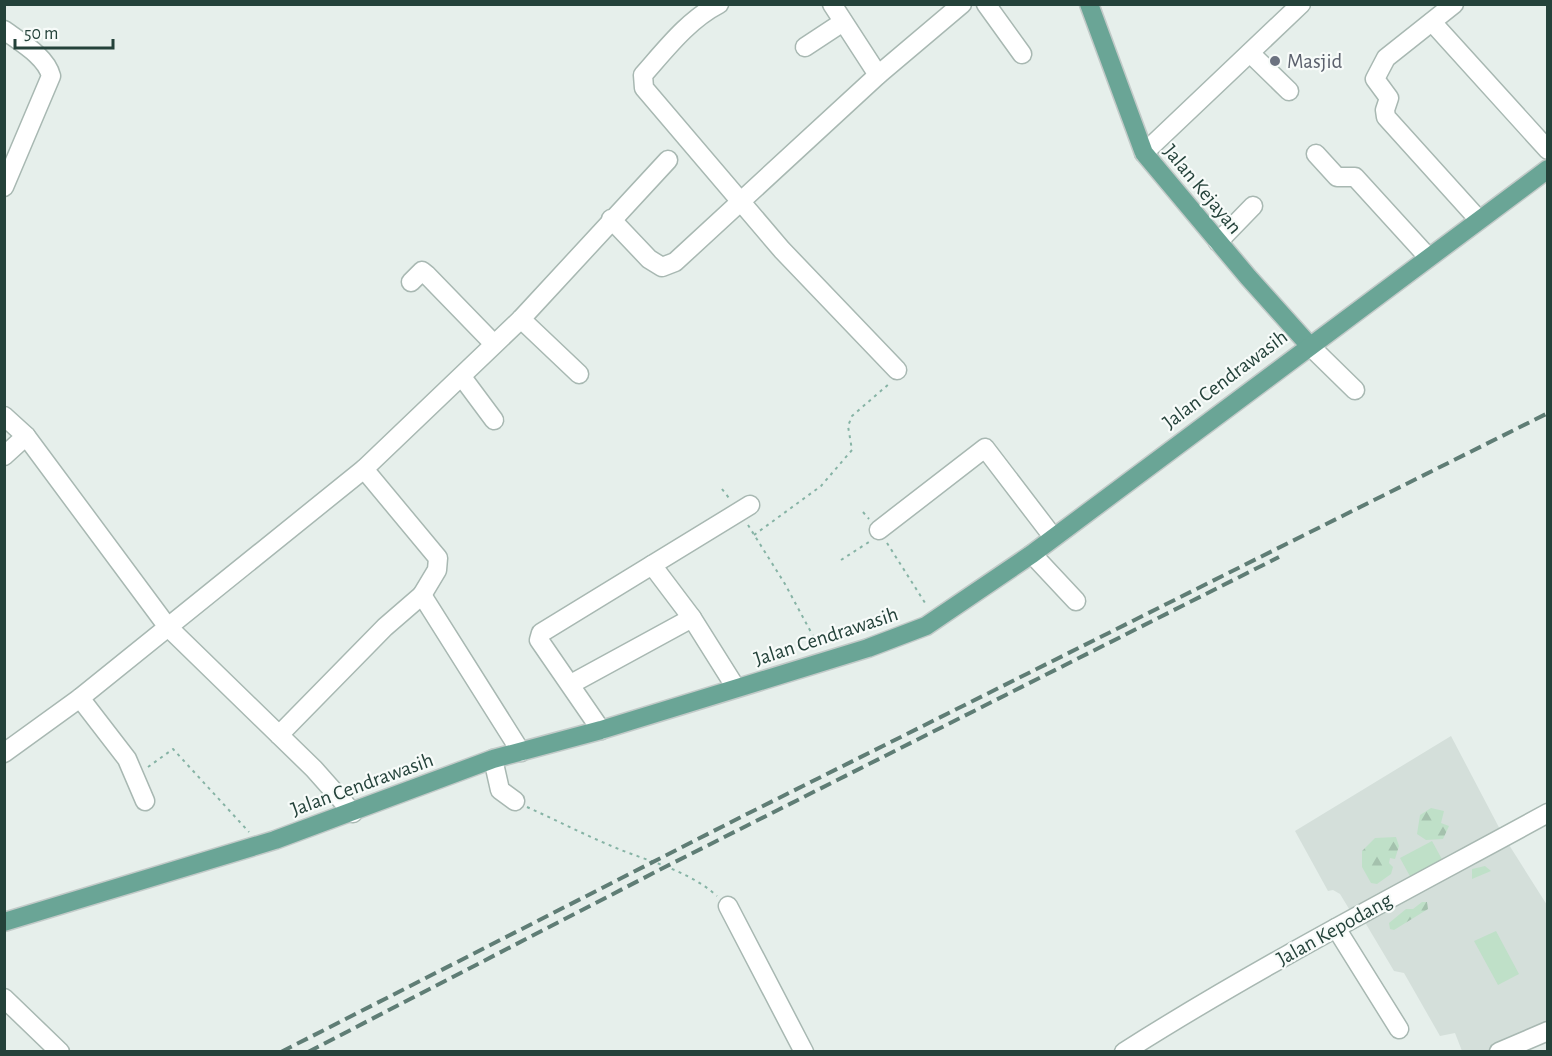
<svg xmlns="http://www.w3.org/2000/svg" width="1552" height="1056" font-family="'Alegreya Sans',sans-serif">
	<defs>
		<pattern id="forest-firs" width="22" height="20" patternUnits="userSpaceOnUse" patternTransform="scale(1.5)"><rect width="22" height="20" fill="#bfe0c8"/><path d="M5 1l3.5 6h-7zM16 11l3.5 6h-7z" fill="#a4c1ad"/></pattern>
	</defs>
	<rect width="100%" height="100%" fill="#e6efeb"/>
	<!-- built -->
	<path fill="#d4dfda" d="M1451 736 1504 837 1547 905V1029L1526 1031 1489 1051H1462L1455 1033 1440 1036 1404 973 1394 971 1360 914 1354 917 1340 894 1333 890 1328 891 1295 831Z"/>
	<!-- forest -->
	<g fill="url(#forest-firs)">
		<path d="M1431 808 1444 811 1441 823 1449 826 1443 839 1426 840 1417 834 1420 815Z"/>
		<path d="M1396 837 1399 846 1395 859 1390 858 1389 863 1393 867 1391 874 1377 884 1371 883 1362 867V851L1375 838Z"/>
		<path d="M1485 866 1491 871 1472 879V869Z"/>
		<path d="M1422 902H1427L1428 909 1394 930 1390 929 1389 923 1406 909H1413Z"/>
	</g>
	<!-- pitch -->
	<g fill="#bfe0c8">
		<path d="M1432 841 1444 863 1412 880 1400 858Z"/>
		<path d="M1496 931 1519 974 1498 985 1474 941Z"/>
	</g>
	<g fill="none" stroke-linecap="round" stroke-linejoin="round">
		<!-- minor casing -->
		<g stroke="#a8b8b2" stroke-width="21">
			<g id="minor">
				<path d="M719 4C688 20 666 49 643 75L644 88 782 250 897 370"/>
				<path d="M832 4 878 75"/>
				<path d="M986 4 1022 54"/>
				<path d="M1454 4 1386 58 1375 79 1389 98 1385 110 1386 117 1479 220"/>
				<path d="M1432 22 1548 150"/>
				<path d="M4 30C20 42 46 56 51 76L4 187"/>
				<path d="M805 47 843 22"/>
				<path d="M1250 53 1289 91"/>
				<path d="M1144 153 1301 4"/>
				<path d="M1316 154 1337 177H1355L1428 257"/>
				<path d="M611 219 649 259 662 267 675 262 878 75 962 4"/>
				<path d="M1218 242 1253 206"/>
				<path d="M411 282 422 271 427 275 494 344"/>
				<path d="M521 319 579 374"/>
				<path d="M1309 345 1355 390"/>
				<path d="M462 377 494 420"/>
				<path d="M4 416 26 436 167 626 314 769 353 813"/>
				<path d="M4 456 26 436"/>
				<path d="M364 469 438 558 437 570 422 595"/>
				<path d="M879 530 985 448 1053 537"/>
				<path d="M1032 554 1076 601"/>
				<path d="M652 565 750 505"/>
				<path d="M571 684 692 618"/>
				<path d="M80 698 127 759 145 801"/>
				<path d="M601 730 539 640 541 633 652 565 692 618 736 688"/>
				<path d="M279 735 385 627 422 595 521 752"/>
				<path d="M4 753 80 698 364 469 521 319 668 160"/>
				<path d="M493 759 500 790 515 801"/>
				<path d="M728 906 804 1052"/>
				<path d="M1336 928 1399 1029"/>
				<path d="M4 998 60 1052"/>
				<path d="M1124 1052C1261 965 1405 891 1548 813"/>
				<path d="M1499 1052 1548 1031"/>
			</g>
		</g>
		<!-- major casing -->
		<g stroke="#c2cac8" stroke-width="21">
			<g id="major">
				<path d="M1089 4 1144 153 1248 277 1309 345"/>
				<path d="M4 922 275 840 493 759 601 730 868 648 926 626 1032 554 1548 169"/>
			</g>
		</g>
		<!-- path -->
		<g stroke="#86b3a5" stroke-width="2" stroke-dasharray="3 4.5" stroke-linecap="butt">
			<path d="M722 489 729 498"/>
			<path d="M863 512 869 519"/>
			<path d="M748 525 785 584 819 647"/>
			<path d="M754 535 821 486 852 450 848 426 852 416 890 383"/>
			<path d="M887 543 927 606"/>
			<path d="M841 560 869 542"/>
			<path d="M148 767 173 749 249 832"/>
			<path d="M527 807C558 821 589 837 621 850 654 863 689 871 717 896"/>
		</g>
		<!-- minor -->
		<use href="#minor" stroke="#fff" stroke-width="18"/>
		<!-- major -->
		<use href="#major" stroke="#6aa596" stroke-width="18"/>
		<!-- rail -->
		<g stroke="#5f7d75" stroke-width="4" stroke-dasharray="12 6" stroke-linecap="butt">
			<path d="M281 1052 741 817 1548 413"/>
			<path d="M308 1052 667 866 1279 557"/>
		</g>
	</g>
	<!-- markers -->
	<circle fill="#6b7280" stroke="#f7fbf9" stroke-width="2" cx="1275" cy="61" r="6"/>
	<g text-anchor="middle" stroke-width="4.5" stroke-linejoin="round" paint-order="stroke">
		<!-- worship labels -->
		<g font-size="21" fill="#5b616d" stroke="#f7fbf9" text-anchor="start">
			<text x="1287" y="68">Masjid</text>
		</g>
		<!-- street labels -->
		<g font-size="21" fill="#24423a" stroke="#f7fbf9">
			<text transform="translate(1203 189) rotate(50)" y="7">Jalan Kejayan</text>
			<text transform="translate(1225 379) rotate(-37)" y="7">Jalan Cendrawasih</text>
			<text transform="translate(826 636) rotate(-18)" y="7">Jalan Cendrawasih</text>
			<text transform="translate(362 784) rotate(-20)" y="7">Jalan Cendrawasih</text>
			<text transform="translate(1334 929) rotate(-29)" y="7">Jalan Kepodang</text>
		</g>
	</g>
	<!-- border -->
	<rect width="1552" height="1056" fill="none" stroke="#24423a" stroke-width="12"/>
	<!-- scale -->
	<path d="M15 39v9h98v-9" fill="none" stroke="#24423a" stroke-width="3"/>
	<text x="24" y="39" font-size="18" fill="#24423a" stroke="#f7fbf9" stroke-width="4.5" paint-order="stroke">50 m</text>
</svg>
